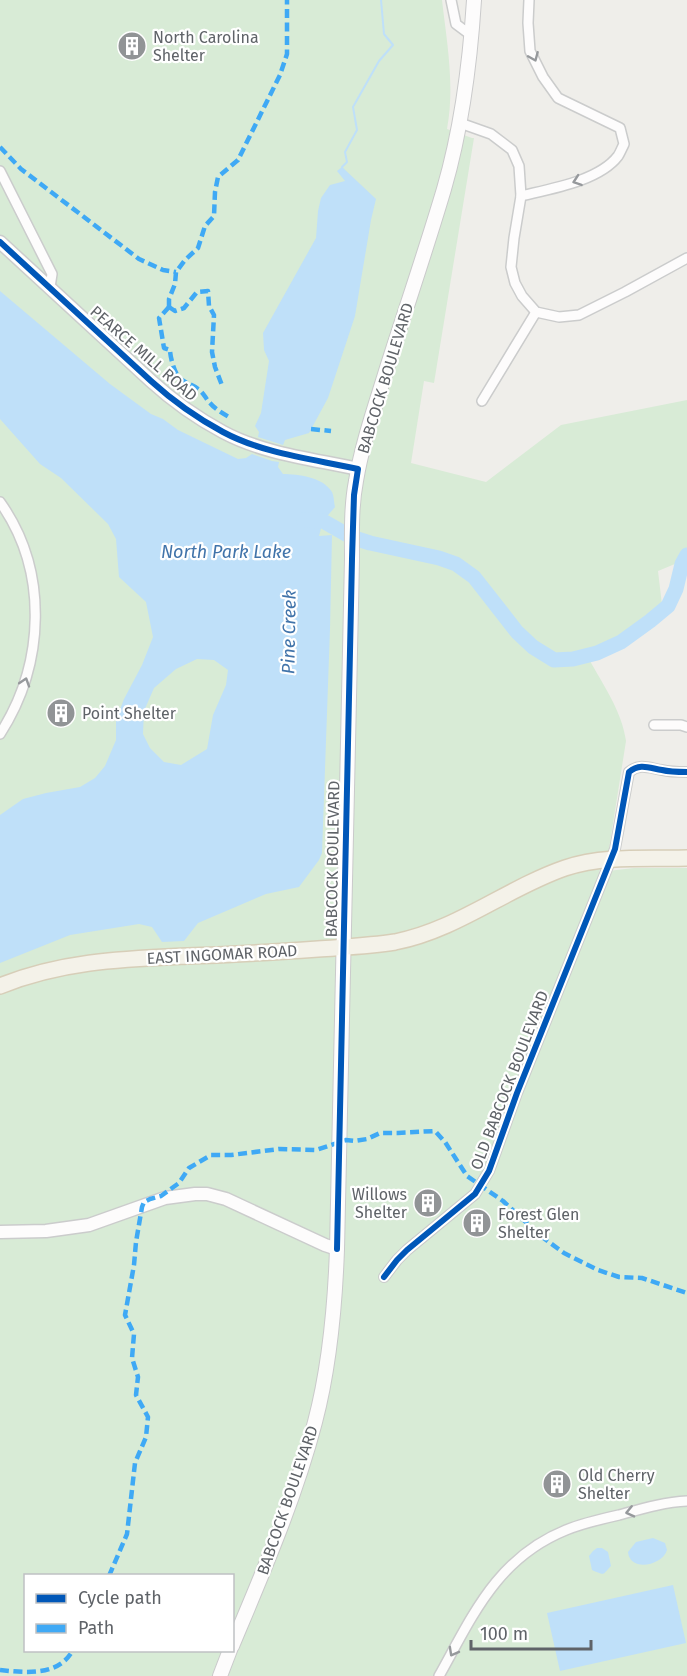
<svg xmlns="http://www.w3.org/2000/svg" width="687" height="1676" font-family="'Fira Sans',sans-serif">
	<rect width="100%" height="100%" fill="#efeeea"/>
	<!-- green -->
	<path fill="#d8ebd6" fill-rule="evenodd" d="M0 0H442C447 43 455 86 447 129L472 138H474L434 383 424 381 411 463 486 482 561 425 687 400V559L658 571 663 613 589 659C603 685 622 711 626 741L609 849 599 872 634 868H687V1676H0ZM26 1576H232V1650H26Z"/>
	<!-- water -->
	<g fill="#bfe0f9" fill-rule="evenodd">
		<path d="M342 167 376 199 371 220 355 316 328 398 309 433 285 440 283 445 258 437 259 432 255 426 261 413 269 361 264 350 263 333 316 238 318 211 321 198 330 185 345 181 337 171Z"/>
		<path d="M0 291 110 384 151 414 163 419 178 430 238 459 246 458 252 454 272 461 279 462 278 467 283 474C298 474 323 477 332 492 334 496 334 503 335 507L323 521 319 536 332 535 330 629 322 853 319 860 299 887 266 894 198 923 184 941 162 942 152 927 139 924 70 935 0 963V815L23 799 46 793 80 787 95 778 105 766 116 740V720L124 699 142 665 153 637 146 602 119 577 116 539 108 524 61 478 40 464 0 419ZM197 659 214 660 228 670 226 685 213 715 207 749 181 765 164 762 150 748 143 734 144 711 154 688 176 669Z"/>
		<path d="M653 1538 665 1543 667 1550C663 1565 630 1573 628 1552L636 1542Z"/>
		<path d="M597 1548H602L608 1552 611 1566C602 1575 606 1576 592 1570L589 1556 593 1551Z"/>
		<path d="M673 1585 686 1643 560 1671 547 1613Z"/>
	</g>
	<g fill="none" stroke-linecap="round" stroke-linejoin="round">
		<!-- stream -->
		<path stroke="#bfe0f9" stroke-width="2" d="M343 170 342 167 347 162 345 152 357 130 353 107 379 61 393 45 384 34 381 0"/>
		<!-- river -->
		<path stroke="#bfe0f9" stroke-width="15" d="M304 520 323 521 351 537 370 543 439 558 456 564 474 577 517 632 533 647 554 660 573 659 597 653 621 642 650 621 668 606 676 589 682 564 687 555"/>
		<!-- minor casing -->
		<g stroke="#cbcccc" stroke-width="12">
			<g id="minor">
				<path d="M451 0 456 24 472 36"/>
				<path d="M460 123 491 134 512 150 519 166 521 196 514 238 511 267 515 283 522 296 536 312 559 317 579 315 625 292 687 258"/>
				<path d="M0 171 52 274 50 287"/>
				<path d="M521 196C550 189 599 181 618 156 620 153 622 148 624 144L620 128 558 98 543 77 530 51 528 23 529 0"/>
				<path d="M482 401 536 312"/>
				<path d="M0 502C49 571 45 664 0 734"/>
				<path d="M654 725H681L687 727"/>
				<path d="M384 1277 397 1260 407 1250 475 1194 489 1171 517 1093 615 849 629 772C640 763 649 768 662 770 670 772 679 772 687 772"/>
				<path d="M439 1676C473 1615 497 1558 566 1530 583 1523 601 1519 619 1515 641 1509 664 1502 687 1501"/>
			</g>
		</g>
		<!-- tertiary casing -->
		<g stroke="#cbcccc" stroke-width="15">
			<g id="tertiary">
				<path d="M0 242 151 381C173 401 197 418 223 432 264 454 313 459 358 469"/>
				<path d="M0 1232 46 1231 89 1225 165 1198 195 1194H207L226 1199 325 1245 337 1249"/>
			</g>
		</g>
		<!-- secondary casing -->
		<g stroke="#cacacb" stroke-width="16">
			<g id="secondary">
				<path d="M232 1646C263 1572 295 1499 315 1422 330 1365 335 1307 337 1249L352 559C352 533 351 507 356 481 362 444 375 407 386 371 405 311 426 250 444 189 462 127 470 64 474 0"/>
				<path d="M220 1676 230 1650"/>
			</g>
		</g>
		<!-- primary casing -->
		<g stroke="#d7ceb8" stroke-width="18">
			<path id="primary" d="M0 986C62 961 122 959 187 956 231 955 275 952 318 949 344 947 370 946 395 942 457 930 507 888 565 868 604 855 647 859 687 858"/>
		</g>
		<!-- minor -->
		<use href="#minor" stroke="#fdfcfc" stroke-width="9"/>
		<!-- tertiary -->
		<use href="#tertiary" stroke="#fdfcfc" stroke-width="12"/>
		<!-- secondary -->
		<use href="#secondary" stroke="#fdfcfc" stroke-width="14"/>
		<!-- primary -->
		<use href="#primary" stroke="#f4f2e9" stroke-width="15"/>
		<!-- quiet -->
		<g stroke="#3fa9f5" stroke-width="4.5" stroke-dasharray="9 4.5" stroke-linecap="butt">
			<path d="M0 147 21 169 139 259 163 270 176 272"/>
			<path d="M169 307V299L175 284 176 272 185 260 198 248 205 226 214 216 215 192 218 177 238 160 280 75 287 54V0"/>
			<path d="M169 307 175 311 184 308 197 292 208 291 209 306 214 315 212 352 215 367 223 388"/>
			<path d="M169 307 159 318 164 348 170 350C170 356 174 371 178 376 183 383 192 384 198 389 204 393 205 398 210 403 215 409 222 413 229 417"/>
			<path d="M311 429 331 431"/>
			<path d="M109 1576 127 1534 135 1463 146 1437 148 1417 136 1395 138 1377 132 1358 134 1334 125 1315 134 1265 136 1242 142 1207 144 1202 150 1199 161 1196 179 1183 189 1168 211 1155H231L279 1149 316 1150 346 1140 355 1141 367 1139 380 1133H398L435 1131 445 1142 467 1176 503 1201 542 1237 564 1253 598 1270 619 1277 642 1278 687 1293"/>
			<path d="M0 1670C27 1673 59 1676 73 1650"/>
		</g>
		<!-- cycleway casing -->
		<g stroke="#fff" stroke-width="10">
			<g id="cycleway">
				<path d="M0 242 151 381C173 401 197 418 223 432 264 454 313 459 358 469L354 495 352 559 337 1249"/>
				<path d="M384 1277 397 1260 407 1250 475 1194 489 1171 517 1093 615 849 629 772C640 763 649 768 662 770 670 772 679 772 687 772"/>
			</g>
		</g>
		<!-- cycleway -->
		<use href="#cycleway" stroke="#0057b8" stroke-width="6"/>
	</g>
	<!-- one-way arrows -->
	<defs><path id="oneway-chevron" d="M-2-3.5L2.5 0L-2 3.5" fill="none" stroke-width="1.6" stroke-linecap="round" stroke-linejoin="round" transform="scale(1.5)"/></defs>
	<g stroke="#96999c">
		<use href="#oneway-chevron" transform="translate(534 57) rotate(67)"/>
		<use href="#oneway-chevron" transform="translate(577 181) rotate(161)"/>
		<use href="#oneway-chevron" transform="translate(25 682) rotate(-72)"/>
		<use href="#oneway-chevron" transform="translate(630 1512) rotate(167)"/>
		<use href="#oneway-chevron" transform="translate(453 1652) rotate(119)"/>
	</g>
	<!-- icons -->
	<defs>
		<g id="building-disc" transform="scale(1.5)"><circle r="9.5" fill="#919496" stroke="#fff"/><path d="M-4-6H4V6H1V3H-1V6H-4ZM-2.5-4.3h1.7v1.8h-1.7ZM.8-4.3h1.7v1.8H.8ZM-2.5-1h1.7V.8h-1.7ZM.8-1h1.7V.8H.8Z" fill="#fff"/></g>
	</defs>
	<g fill-rule="evenodd">
		<use href="#building-disc" x="132" y="46"/>
		<use href="#building-disc" x="61" y="713"/>
		<use href="#building-disc" x="428" y="1203"/>
		<use href="#building-disc" x="477" y="1223"/>
		<use href="#building-disc" x="557" y="1484"/>
	</g>
	<g text-anchor="middle" stroke-width="4.5" stroke-linejoin="round" paint-order="stroke">
		<!-- poi labels -->
		<g font-size="16" fill="#5f6368" stroke="#fff" text-anchor="start">
			<text x="153" y="43">North Carolina<tspan x="153" dy="18">Shelter</tspan></text>
			<text x="82" y="719">Point Shelter</text>
			<text x="407" y="1200" text-anchor="end">Willows<tspan x="407" dy="18">Shelter</tspan></text>
			<text x="498" y="1220">Forest Glen<tspan x="498" dy="18">Shelter</tspan></text>
			<text x="578" y="1481">Old Cherry<tspan x="578" dy="18">Shelter</tspan></text>
		</g>
		<!-- street labels -->
		<g font-size="16" fill="#5f6368" stroke="#fff">
			<text transform="translate(144 353) rotate(41)" y="6">PEARCE MILL ROAD</text>
			<text transform="translate(385 378) rotate(-73)" y="6">BABCOCK BOULEVARD</text>
			<text transform="translate(332 859) rotate(-89)" y="6">BABCOCK BOULEVARD</text>
			<text transform="translate(222 954) rotate(-3)" y="6">EAST INGOMAR ROAD</text>
			<text transform="translate(509 1080) rotate(-69)" y="6">OLD BABCOCK BOULEVARD</text>
			<text transform="translate(287 1500) rotate(-71)" y="6">BABCOCK BOULEVARD</text>
		</g>
		<!-- water labels -->
		<g font-size="18" font-style="italic" fill="#4174aa" stroke="#fff">
			<text x="226" y="558">North Park Lake</text>
			<text transform="translate(289 632) rotate(-89)" y="6">Pine Creek</text>
		</g>
	</g>
	<!-- legend -->
	<rect x="24" y="1574" width="210" height="78" fill="#ffffff" stroke="#bfc1c3" stroke-width="1.5"/>
	<rect x="36" y="1594" width="30" height="9" fill="#0057b8" stroke="#bfc1c3" stroke-width="1.5"/>
	<text x="78" y="1604" font-size="18" fill="#5f6368">Cycle path</text>
	<rect x="36" y="1624" width="30" height="9" fill="#3fa9f5" stroke="#bfc1c3" stroke-width="1.5"/>
	<text x="78" y="1634" font-size="18" fill="#5f6368">Path</text>
	<!-- scale -->
	<path d="M471 1640v9h120v-9" fill="none" stroke="#5f6368" stroke-width="3"/>
	<text x="480" y="1640" font-size="18" fill="#5f6368" stroke="#ffffff" stroke-width="4.5" paint-order="stroke">100 m</text>
</svg>
